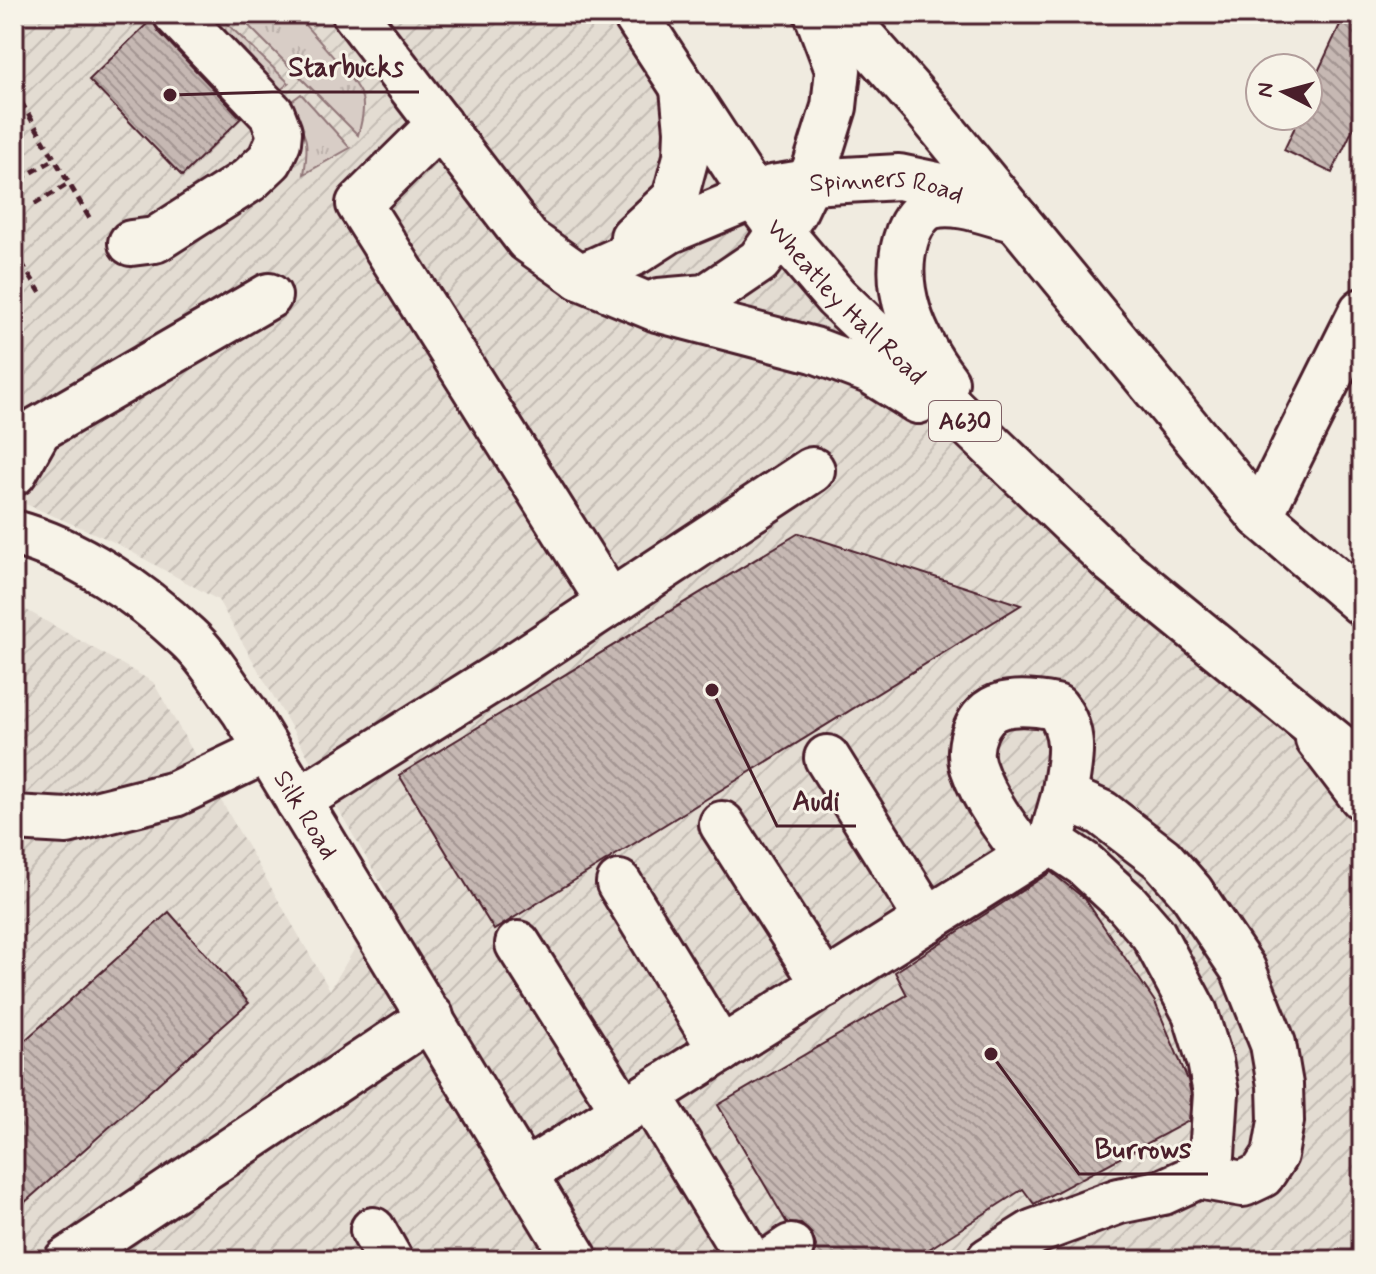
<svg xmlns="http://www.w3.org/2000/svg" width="1376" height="1274" font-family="Mynerve,sans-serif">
	<defs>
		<pattern id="industrial-furrows" width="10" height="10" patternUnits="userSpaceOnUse" patternTransform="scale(2)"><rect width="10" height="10" fill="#e3dcd2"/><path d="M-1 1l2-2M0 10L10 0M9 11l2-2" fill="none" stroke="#c4bcb4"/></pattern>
		<pattern id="grass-tufts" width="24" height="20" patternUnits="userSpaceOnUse" patternTransform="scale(2)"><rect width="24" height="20" fill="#d8cdc6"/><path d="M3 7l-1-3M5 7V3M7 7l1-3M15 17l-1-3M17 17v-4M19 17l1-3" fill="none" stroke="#bbb0aa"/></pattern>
		<pattern id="building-back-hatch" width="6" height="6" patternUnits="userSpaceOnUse" patternTransform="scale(2)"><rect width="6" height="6" fill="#c6b8b3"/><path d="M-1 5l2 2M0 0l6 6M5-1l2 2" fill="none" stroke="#a39592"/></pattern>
	</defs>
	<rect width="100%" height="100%" fill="#f0ebe0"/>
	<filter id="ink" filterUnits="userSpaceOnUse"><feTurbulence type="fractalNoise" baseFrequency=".0125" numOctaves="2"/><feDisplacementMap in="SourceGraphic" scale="16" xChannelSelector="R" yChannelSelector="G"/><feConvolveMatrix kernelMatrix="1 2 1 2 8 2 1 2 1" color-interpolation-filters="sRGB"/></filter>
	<g filter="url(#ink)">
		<!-- industrial -->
		<path fill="url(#industrial-furrows)" d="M14 14H635L779 231 1362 765V1260H14V603L153 682 330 990 387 894 218 600 112 541 14 499Z"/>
		<!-- grass -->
		<g fill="url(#grass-tufts)" stroke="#917678" stroke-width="2">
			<path d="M195 14H217L289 83 274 95Z"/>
			<path d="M237 14H295C310 31 356 79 362 98 365 109 361 125 358 135Z"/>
			<path d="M301 94 350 148 304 174C310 137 307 136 285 106Z"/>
		</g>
		<!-- building -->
		<g fill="url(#building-back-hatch)" stroke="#4a1f2b" stroke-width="2">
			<path d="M1345 14H1362V110L1332 173 1284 150 1300 116H1308V93Z"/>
			<path d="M152 19 158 31 241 118 182 176 89 80Z"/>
			<path d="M799 533 1021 605 494 930 399 775Z"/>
			<path d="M1051 872 1085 899 1155 1002 1188 1080 1191 1095 1189 1121 1034 1204 1023 1189 912 1260H812L816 1246 812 1234 801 1224 787 1223 718 1105 907 995 895 972Z"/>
			<path d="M169 912 249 1003 14 1212V1050Z"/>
		</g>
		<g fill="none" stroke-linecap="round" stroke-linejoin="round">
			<!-- minor casing -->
			<g stroke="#4a1f2b" stroke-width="50">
				<g id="minor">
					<path d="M355 14 528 240 580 277"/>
					<path d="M440 124 359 204 610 603"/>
					<path d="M633 237 675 198 686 157 687 130 683 89"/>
					<path d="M131 243 155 240 249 180 270 160 278 142 279 132 272 114 176 14"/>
					<path id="s1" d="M580 277 636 252 669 231 772 188 809 182 899 177 937 185 988 205"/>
					<path d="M14 473 39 429 269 296"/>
					<path d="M1260 516 1362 311"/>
					<path id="s2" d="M14 533C77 550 139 592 187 637 209 657 226 687 244 711L576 1260"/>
					<path d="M1318 739 1362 797"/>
					<path d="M827 758 928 920"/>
					<path d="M298 801 511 668 812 470"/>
					<path d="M14 818 67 821 175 794 267 750"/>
					<path d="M722 824 825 985"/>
					<path d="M1051 842 1064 796 1102 813 1162 859 1191 892 1243 969 1273 1044 1280 1085 1281 1121 1275 1155 1262 1175 1243 1184 1198 1176"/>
					<path d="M1028 857C1007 830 984 800 973 767 966 746 977 712 1001 706 1017 701 1040 704 1056 707 1078 735 1069 764 1064 796"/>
					<path d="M619 883 721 1050"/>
					<path d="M518 944 624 1111"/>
					<path d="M649 1095 749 1260"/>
					<path d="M525 1173 1051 842 1084 864 1127 904 1153 934 1195 1013 1210 1061 1216 1093 1212 1156 1198 1176 1163 1192 1119 1201 1034 1232 989 1260"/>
					<path d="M373 1230 390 1260"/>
					<path d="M67 1260 431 1017"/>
					<path d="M772 1260 791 1247"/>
				</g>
			</g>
			<!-- highway casing -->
			<g stroke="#4a1f2b" stroke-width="50">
				<g id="highway">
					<path id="s3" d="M635 14 754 196 780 231 836 297 1113 562 1362 765"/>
					<path d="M842 14 925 108 1260 516 1362 603"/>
					<path d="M580 277 657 309 814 350 872 372 918 401"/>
					<path d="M659 301 706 297 759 261 794 212 815 168 834 107 838 70 817 14"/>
					<path d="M946 382C914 340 889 285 908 233 912 223 921 209 932 206 958 199 991 214 1017 220"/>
				</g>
			</g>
			<!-- path -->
			<g stroke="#4a1f2b" stroke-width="5" stroke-dasharray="8 6" stroke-linecap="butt">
				<path d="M14 90 90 219"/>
				<path d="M20 179 55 159"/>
				<path d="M35 204 70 183"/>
				<path d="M14 251 40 292"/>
			</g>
			<!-- minor -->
			<use href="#minor" stroke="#f7f3e8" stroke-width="44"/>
			<!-- highway -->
			<use href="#highway" stroke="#f7f3e8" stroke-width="44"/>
		</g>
	</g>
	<g text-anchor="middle" stroke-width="6" stroke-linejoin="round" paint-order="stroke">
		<!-- shield labels -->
		<rect fill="#f7f3e8" stroke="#7e5f64" stroke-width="2" x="929" y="401" width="72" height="40" rx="6"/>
		<g font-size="24" font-weight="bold" fill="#4a1f2b">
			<text x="965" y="429">A630</text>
		</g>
		<!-- street labels -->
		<g font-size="26" fill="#4a1f2b" stroke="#f7f3e8">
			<text dy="9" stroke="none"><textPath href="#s1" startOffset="328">Spinners Road</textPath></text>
			<text dy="9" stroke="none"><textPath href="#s3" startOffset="358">Wheatley Hall Road</textPath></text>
			<text dy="9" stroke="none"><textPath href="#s2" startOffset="418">Silk Road</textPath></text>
		</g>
	</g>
	<!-- callouts -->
	<path fill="none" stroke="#4a1f2b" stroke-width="3" d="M170 95L272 92H419M712 690L777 826H856M991 1054L1079 1174H1208"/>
	<g fill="#4a1f2b" stroke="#f7f3e8" stroke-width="3">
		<circle cx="170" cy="95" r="8"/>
		<circle cx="712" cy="690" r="8"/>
		<circle cx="991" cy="1054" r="8"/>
	</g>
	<g font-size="28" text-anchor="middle" font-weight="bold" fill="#4a1f2b" stroke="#f7f3e8" stroke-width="6" stroke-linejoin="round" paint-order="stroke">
		<text x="346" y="76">Starbucks</text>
		<text x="816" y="810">Audi</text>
		<text x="1143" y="1158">Burrows</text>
	</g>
	<!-- margin -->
	<rect width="1376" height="1274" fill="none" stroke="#f7f3e8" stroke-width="48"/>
	<rect x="24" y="24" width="1328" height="1226" fill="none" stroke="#4a1f2b" stroke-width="3" filter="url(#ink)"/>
	<!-- north arrow -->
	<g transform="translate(1284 92) rotate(276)"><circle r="38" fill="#f7f3e8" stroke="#b29e9c" stroke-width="2"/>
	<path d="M0-6L14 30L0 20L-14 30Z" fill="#4a1f2b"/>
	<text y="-12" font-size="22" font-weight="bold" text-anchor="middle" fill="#4a1f2b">N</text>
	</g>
</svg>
